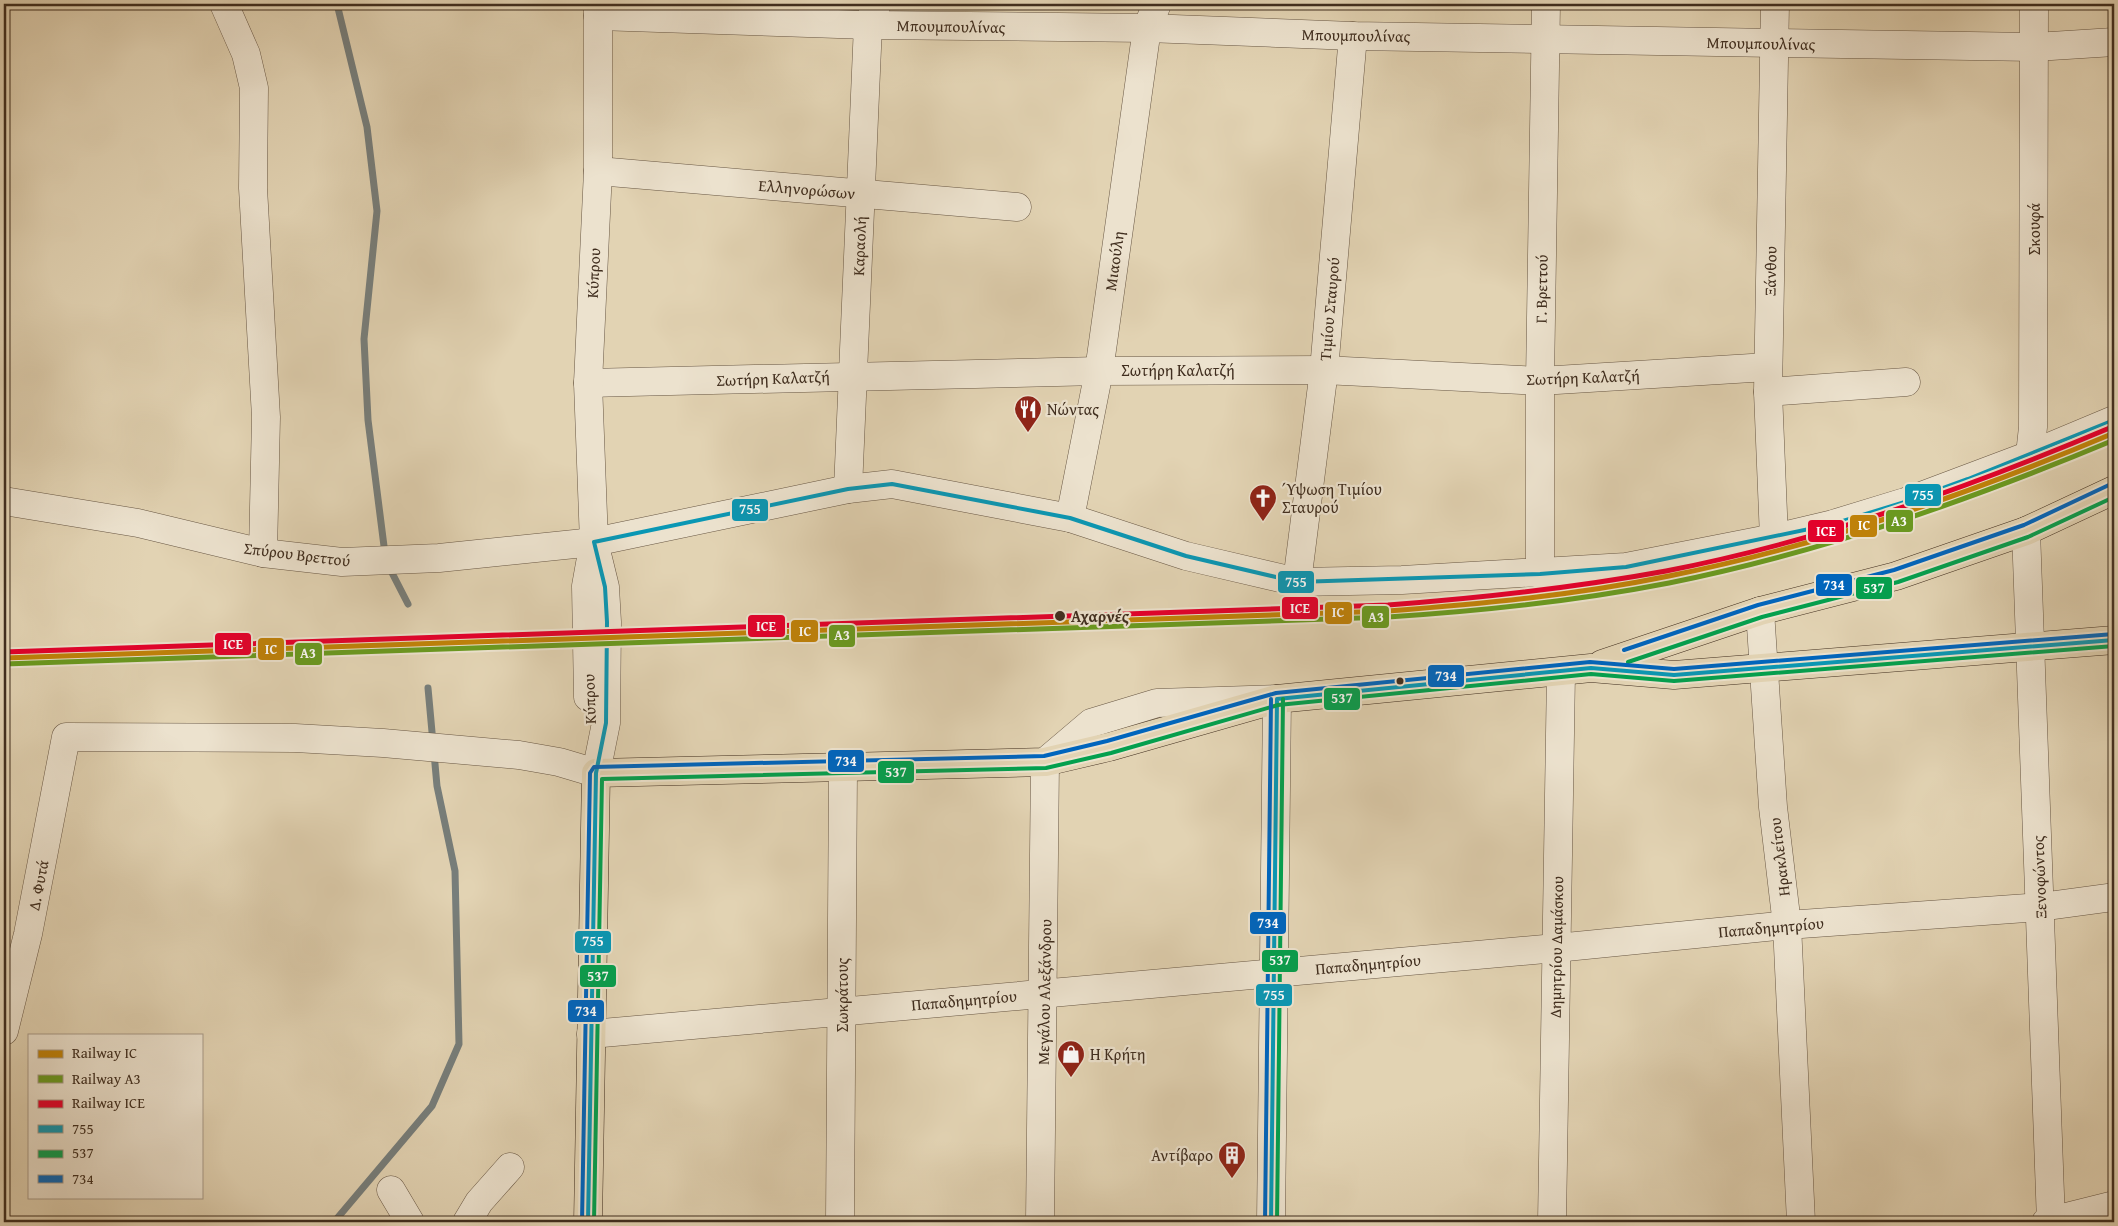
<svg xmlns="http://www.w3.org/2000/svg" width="2118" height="1226" font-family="'Gentium Book Plus',serif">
	<rect width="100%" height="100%" fill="#e2d3b3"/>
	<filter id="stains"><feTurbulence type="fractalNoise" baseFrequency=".004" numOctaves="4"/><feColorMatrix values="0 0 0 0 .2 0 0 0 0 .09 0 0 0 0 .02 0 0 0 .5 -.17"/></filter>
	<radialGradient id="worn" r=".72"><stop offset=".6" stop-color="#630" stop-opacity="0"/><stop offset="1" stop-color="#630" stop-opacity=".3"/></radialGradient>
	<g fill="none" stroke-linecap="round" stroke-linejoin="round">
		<!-- stream -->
		<g stroke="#777e7b" stroke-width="7">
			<path d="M337 4 367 127 377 211 364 339 368 420 385 554"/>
			<path d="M389 567 408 604"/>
			<path d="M428 688 433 743"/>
			<path d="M334 1222 432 1106 459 1044 455 871 437 786 434 753"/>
		</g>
		<!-- minor casing -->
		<g stroke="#685744" stroke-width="29">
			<g id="minor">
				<path d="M224 4 246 54 254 88 253 188 266 417 263 553"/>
				<path d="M598 16 868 25 1147 28 1353 36 1775 43 2035 47 2114 42"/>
				<path d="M598 171 1017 207"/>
				<path d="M588 383 1099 371 1324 370 1540 381 1768 367"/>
				<path d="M1768 392 1906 382"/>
				<path d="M2030 455 2033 427 2034 4"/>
				<path d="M848 489 868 25 877 4"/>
				<path d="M4 501 138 523 263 553 342 562 439 558 594 542 848 489 892 484 1070 518 1186 556 1297 582 1402 580 1626 567 1774 538 1833 524 1905 502 2030 455 2114 420"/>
				<path d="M1070 518 1099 371 1147 28 1157 4"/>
				<path d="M2026 531 2051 1222"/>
				<path d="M1774 538 1768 392 1775 4"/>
				<path d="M1540 574V381L1546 4"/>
				<path d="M1297 582 1324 370 1353 36"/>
				<path d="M1760 611 1773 807 1787 925 1801 1222"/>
				<path d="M588 697 586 586 591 558"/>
				<path d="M596 773 606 723 607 622 605 587 594 542 588 383 598 171V4"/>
				<path d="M4 1031 28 934 66 737 295 738 383 743 519 755 559 762 596 773"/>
				<path d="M591 1034 1556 948 1787 925 2040 907 2114 897"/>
				<path d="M391 1190 410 1222"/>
				<path d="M467 1222 479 1202 510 1167"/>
				<path d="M840 1222 843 769"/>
				<path d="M1040 1222 1045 762 1091 723 1157 703 1277 699 1271 1222"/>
				<path d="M1552 1222 1561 673"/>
				<path d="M2046 1222 2114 1205"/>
			</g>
		</g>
		<!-- major casing -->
		<g stroke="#402e1f" stroke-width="29">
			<g id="major">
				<path d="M1602 664 1760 611 1896 576 2026 531 2114 490"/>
				<path d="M588 1222 596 773 1045 762 1109 747 1277 699 1591 668 1674 675 2114 640"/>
			</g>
		</g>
		<!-- minor -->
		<use href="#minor" stroke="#ece2ce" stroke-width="28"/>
		<!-- major -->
		<use href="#major" stroke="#e2d3b3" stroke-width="28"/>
		<!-- bus-1 casing -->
		<g stroke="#ece2ce" stroke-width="8">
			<g id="bus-1">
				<path d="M588 1222 596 773 606 723 607 622 605 587 594 542 848 489 892 484 1070 518 1186 556 1297 582 1540 574 1626 567 1833 524 1905 502 1968 479 2114 420"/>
				<path d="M1271 1222 1277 699 1591 668 1674 675 2114 640"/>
			</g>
		</g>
		<!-- bus-2 casing -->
		<g stroke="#ece2ce" stroke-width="8">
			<g id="bus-2">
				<path d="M1628 662 1762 617 1898 582 2028 537 2114 497"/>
				<path d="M594 1222 602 779 1046 768 1111 753 1278 705 1591 674 1674 681 2114 646"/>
				<path d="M1277 1222 1283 699"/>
			</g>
		</g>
		<!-- bus-3 casing -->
		<g stroke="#ece2ce" stroke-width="8">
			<g id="bus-3">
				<path d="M1624 650 1758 605 1894 570 2024 525 2111 484"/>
				<path d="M582 1222 590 773 594 767 1044 756 1107 741 1276 693 1590 662 1674 669 2114 634"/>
				<path d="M1265 1222 1271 699"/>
			</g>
		</g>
		<!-- bus-1 -->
		<use href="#bus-1" stroke="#0a97b4" stroke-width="4"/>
		<!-- bus-2 -->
		<use href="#bus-2" stroke="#03a04e" stroke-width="4"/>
		<!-- bus-3 -->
		<use href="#bus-3" stroke="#0065bd" stroke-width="4"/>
		<!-- rail-1 casing -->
		<g stroke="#ece2ce" stroke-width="9">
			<path id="rail-1" d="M4 658 1388 611C1482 604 1576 595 1669 576 1823 545 1969 494 2114 433"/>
		</g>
		<!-- rail-2 casing -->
		<g stroke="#ece2ce" stroke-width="9">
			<path id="rail-2" d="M4 664 1388 617C1483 611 1576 601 1669 583 1823 552 1970 500 2114 440"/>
		</g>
		<!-- rail-3 casing -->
		<g stroke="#ece2ce" stroke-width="9">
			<path id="rail-3" d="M4 652 1388 605C1481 598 1573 588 1666 571 1820 541 1967 488 2112 427"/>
		</g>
		<!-- rail-1 -->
		<use href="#rail-1" stroke="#c08209" stroke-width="5"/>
		<!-- rail-2 -->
		<use href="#rail-2" stroke="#6a9a20" stroke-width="5"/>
		<!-- rail-3 -->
		<use href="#rail-3" stroke="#e4002b" stroke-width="5"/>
	</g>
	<!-- icons -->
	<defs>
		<g id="restaurant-pin" transform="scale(1.4375)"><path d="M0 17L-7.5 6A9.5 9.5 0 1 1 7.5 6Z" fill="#8f2418" stroke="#ece2ce"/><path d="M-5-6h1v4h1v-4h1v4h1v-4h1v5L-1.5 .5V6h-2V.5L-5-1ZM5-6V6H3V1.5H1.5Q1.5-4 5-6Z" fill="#fff"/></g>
		<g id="church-pin" transform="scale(1.4375)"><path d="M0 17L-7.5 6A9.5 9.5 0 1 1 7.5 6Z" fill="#8f2418" stroke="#ece2ce"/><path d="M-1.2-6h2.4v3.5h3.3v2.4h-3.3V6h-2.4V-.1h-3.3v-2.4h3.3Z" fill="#fff"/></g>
		<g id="shop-pin" transform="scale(1.4375)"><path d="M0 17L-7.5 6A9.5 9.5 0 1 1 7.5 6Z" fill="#8f2418" stroke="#ece2ce"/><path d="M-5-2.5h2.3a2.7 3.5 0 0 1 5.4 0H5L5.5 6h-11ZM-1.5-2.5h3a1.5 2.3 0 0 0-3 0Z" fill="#fff"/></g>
		<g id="building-pin" transform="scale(1.4375)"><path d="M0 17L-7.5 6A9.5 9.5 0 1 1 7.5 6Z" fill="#8f2418" stroke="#ece2ce"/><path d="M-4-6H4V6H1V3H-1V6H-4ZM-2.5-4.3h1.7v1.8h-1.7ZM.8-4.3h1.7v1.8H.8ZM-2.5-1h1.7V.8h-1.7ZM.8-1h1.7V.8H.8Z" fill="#fff"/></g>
	</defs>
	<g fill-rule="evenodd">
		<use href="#restaurant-pin" x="1028" y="409"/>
		<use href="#church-pin" x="1263" y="498"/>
		<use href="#shop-pin" x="1071" y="1054"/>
		<use href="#building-pin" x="1232" y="1155"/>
	</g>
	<!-- markers -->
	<g fill="#402e1f" stroke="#ece2ce" stroke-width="2">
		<circle cx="1060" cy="616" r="6"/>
		<circle cx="1400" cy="681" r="4.5"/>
	</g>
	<g text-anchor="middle" stroke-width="4.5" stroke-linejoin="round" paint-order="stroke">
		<!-- street labels -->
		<g font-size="16" fill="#402e1f" stroke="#ece2ce">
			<text transform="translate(951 26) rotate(1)" y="6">Μπουμπουλίνας</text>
			<text transform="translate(1356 35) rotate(1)" y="6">Μπουμπουλίνας</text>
			<text transform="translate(1761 43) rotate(1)" y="6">Μπουμπουλίνας</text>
			<text transform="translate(807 189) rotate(5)" y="6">Ελληνορώσων</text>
			<text transform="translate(2034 229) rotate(-90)" y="6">Σκουφά</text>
			<text transform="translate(859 246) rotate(-88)" y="6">Καραολή</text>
			<text transform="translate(1114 261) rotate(-82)" y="6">Μιαούλη</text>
			<text transform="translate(1770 271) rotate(-89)" y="6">Ξάνθου</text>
			<text transform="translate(593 273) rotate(-87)" y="6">Κύπρου</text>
			<text transform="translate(1541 289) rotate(-89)" y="6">Γ. Βρεττού</text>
			<text transform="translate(1329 309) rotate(-85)" y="6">Τιμίου Σταυρού</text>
			<text x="1178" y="376">Σωτήρη Καλατζή</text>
			<text transform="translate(1583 377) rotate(-2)" y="6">Σωτήρη Καλατζή</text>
			<text transform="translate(773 378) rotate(-2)" y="6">Σωτήρη Καλατζή</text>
			<text transform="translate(297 554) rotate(7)" y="6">Σπύρου Βρεττού</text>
			<text transform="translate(589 699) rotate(-92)" y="6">Κύπρου</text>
			<text transform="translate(1779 857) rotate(-97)" y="6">Ηρακλείτου</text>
			<text transform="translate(2039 877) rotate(-92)" y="6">Ξενοφώντος</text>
			<text transform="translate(38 885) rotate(-79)" y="6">Δ. Φυτά</text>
			<text transform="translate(1771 927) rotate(-5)" y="6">Παπαδημητρίου</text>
			<text transform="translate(1556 947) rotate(-89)" y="6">Δημητρίου Δαμάσκου</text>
			<text transform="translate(1368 964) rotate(-5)" y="6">Παπαδημητρίου</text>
			<text transform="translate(1044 992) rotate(-89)" y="6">Μεγάλου Αλεξάνδρου</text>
			<text transform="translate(842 995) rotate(-90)" y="6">Σωκράτους</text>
			<text transform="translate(964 1000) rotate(-5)" y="6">Παπαδημητρίου</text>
		</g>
		<!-- poi labels -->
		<g font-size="16" fill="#402e1f" stroke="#ece2ce" text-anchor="start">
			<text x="1047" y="415">Νώντας</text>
			<text x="1282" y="495">Ύψωση Τιμίου<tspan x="1282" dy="18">Σταυρού</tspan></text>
			<text x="1090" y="1060">Η Κρήτη</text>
			<text x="1213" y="1161" text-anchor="end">Αντίβαρο</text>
		</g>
		<!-- stop labels -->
		<g font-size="16" font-weight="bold" fill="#402e1f" stroke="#ece2ce" text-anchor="start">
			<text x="1071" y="622">Αχαρνές</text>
		</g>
	</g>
	<g stroke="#ece2ce" stroke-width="2">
		<rect x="1904" y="483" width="38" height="24" rx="5" fill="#0a97b4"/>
		<rect x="731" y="498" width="38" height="24" rx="5" fill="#0a97b4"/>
		<rect x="1885" y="509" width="29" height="24" rx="5" fill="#6a9a20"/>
		<rect x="1849" y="514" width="29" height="24" rx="5" fill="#c08209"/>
		<rect x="1807" y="519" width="38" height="24" rx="5" fill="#e4002b"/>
		<rect x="1277" y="570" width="38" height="24" rx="5" fill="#0a97b4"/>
		<rect x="1815" y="573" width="38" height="24" rx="5" fill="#0065bd"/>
		<rect x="1855" y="576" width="38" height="24" rx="5" fill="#03a04e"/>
		<rect x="1281" y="596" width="38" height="24" rx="5" fill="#e4002b"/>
		<rect x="1324" y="601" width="29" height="24" rx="5" fill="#c08209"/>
		<rect x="1361" y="605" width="29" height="24" rx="5" fill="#6a9a20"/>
		<rect x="747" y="614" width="39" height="24" rx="5" fill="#e4002b"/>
		<rect x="790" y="619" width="29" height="24" rx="5" fill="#c08209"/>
		<rect x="828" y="624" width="28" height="24" rx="5" fill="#6a9a20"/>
		<rect x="214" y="632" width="38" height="24" rx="5" fill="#e4002b"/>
		<rect x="257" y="637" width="28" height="24" rx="5" fill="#c08209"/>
		<rect x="294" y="642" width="29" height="24" rx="5" fill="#6a9a20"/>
		<rect x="1427" y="664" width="38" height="24" rx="5" fill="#0065bd"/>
		<rect x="1323" y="687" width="38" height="24" rx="5" fill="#03a04e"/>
		<rect x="827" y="749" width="38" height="24" rx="5" fill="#0065bd"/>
		<rect x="877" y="760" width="38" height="24" rx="5" fill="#03a04e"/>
		<rect x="1249" y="911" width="38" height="24" rx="5" fill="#0065bd"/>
		<rect x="574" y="930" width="38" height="24" rx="5" fill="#0a97b4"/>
		<rect x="1261" y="949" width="38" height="24" rx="5" fill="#03a04e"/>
		<rect x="579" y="964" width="38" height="24" rx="5" fill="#03a04e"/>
		<rect x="1255" y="983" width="38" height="24" rx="5" fill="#0a97b4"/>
		<rect x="567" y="999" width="38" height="24" rx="5" fill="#0065bd"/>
	</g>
	<g font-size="14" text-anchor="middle" font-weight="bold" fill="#fff">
		<text x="1923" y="500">755</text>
		<text x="750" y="514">755</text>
		<text x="1899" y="526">A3</text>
		<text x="1864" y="530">IC</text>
		<text x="1826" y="536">ICE</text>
		<text x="1296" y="587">755</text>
		<text x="1834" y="590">734</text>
		<text x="1874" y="593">537</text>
		<text x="1300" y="613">ICE</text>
		<text x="1338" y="617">IC</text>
		<text x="1376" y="622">A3</text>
		<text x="766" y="631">ICE</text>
		<text x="805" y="636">IC</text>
		<text x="842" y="640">A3</text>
		<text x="233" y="649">ICE</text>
		<text x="271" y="654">IC</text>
		<text x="308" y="658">A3</text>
		<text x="1446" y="681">734</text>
		<text x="1342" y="703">537</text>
		<text x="846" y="766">734</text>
		<text x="896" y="777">537</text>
		<text x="1268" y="928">734</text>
		<text x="593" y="946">755</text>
		<text x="1280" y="965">537</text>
		<text x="598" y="981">537</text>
		<text x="1274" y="1000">755</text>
		<text x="586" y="1016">734</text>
	</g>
	<!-- margin -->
	<rect width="2118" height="1226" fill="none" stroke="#e2d3b3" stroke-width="20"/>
	<rect x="5" y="5" width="2108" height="1216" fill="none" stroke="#402e1f" stroke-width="2.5"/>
	<rect x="10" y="10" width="2098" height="1206" fill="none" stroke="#402e1f"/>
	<!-- legend -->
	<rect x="28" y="1034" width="175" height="165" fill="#ece2ce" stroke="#a79a88"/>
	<rect x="38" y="1050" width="25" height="8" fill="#c08209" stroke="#a79a88"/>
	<text x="72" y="1058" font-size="15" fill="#402e1f">Railway IC</text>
	<rect x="38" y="1075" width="25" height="8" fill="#6a9a20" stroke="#a79a88"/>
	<text x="72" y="1084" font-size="15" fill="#402e1f">Railway A3</text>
	<rect x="38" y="1100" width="25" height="8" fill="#e4002b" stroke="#a79a88"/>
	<text x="72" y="1108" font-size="15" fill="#402e1f">Railway ICE</text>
	<rect x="38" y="1125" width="25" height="8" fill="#0a97b4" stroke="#a79a88"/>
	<text x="72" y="1134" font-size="15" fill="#402e1f">755</text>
	<rect x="38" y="1150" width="25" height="8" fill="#03a04e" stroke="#a79a88"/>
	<text x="72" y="1158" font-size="15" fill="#402e1f">537</text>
	<rect x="38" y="1175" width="25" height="8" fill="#0065bd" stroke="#a79a88"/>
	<text x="72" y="1184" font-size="15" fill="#402e1f">734</text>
	<rect width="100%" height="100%" filter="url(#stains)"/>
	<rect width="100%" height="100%" fill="url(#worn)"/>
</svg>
